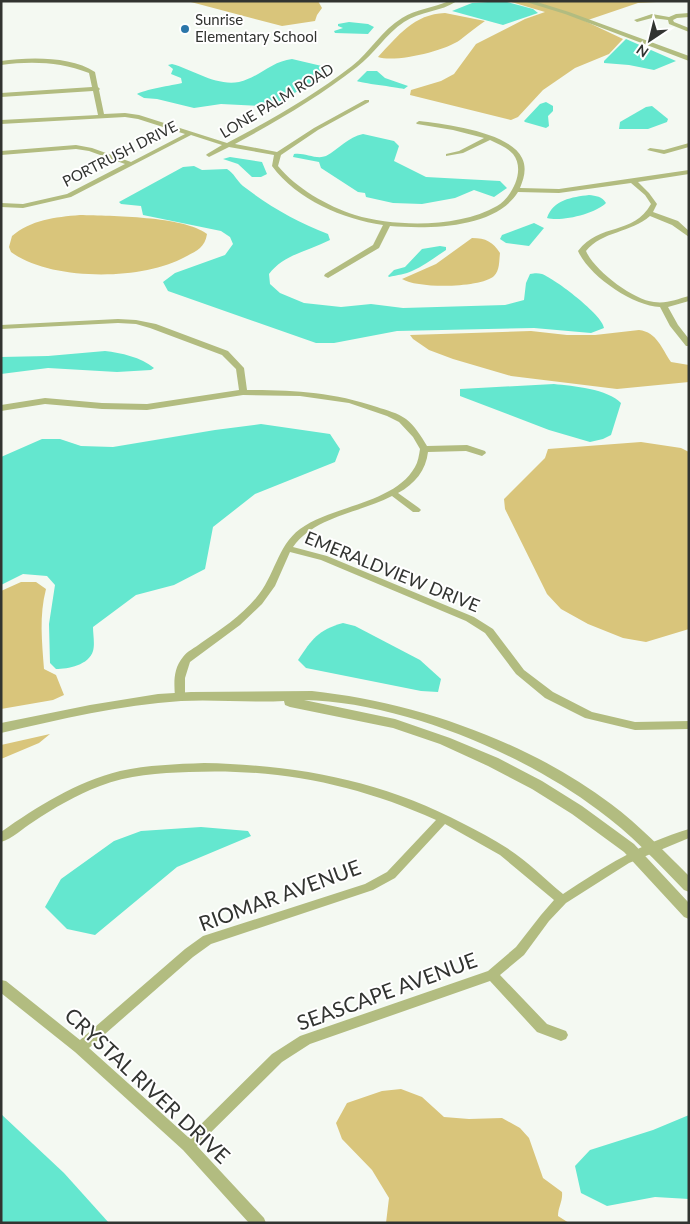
<svg xmlns="http://www.w3.org/2000/svg" width="690" height="1224" font-family="Lato,sans-serif">
	<rect width="100%" height="100%" fill="#f4f9f2"/>
	<!-- green -->
	<g fill="#d9c57b">
		<path d="M187 1H318L322 8 317 15 315 21 282 26Z"/>
		<path d="M508 1H675L638 3 585 21 623 39 609 54 575 68 543 90 518 117 511 120 410 95 411 90 441 81 454 74 476 44 525 19 545 12Z"/>
		<path d="M445 13 485 21C476 27 468 34 460 40 445 51 395 63 378 57 398 36 414 14 445 13Z"/>
		<path d="M80 215C111 216 184 216 207 234 205 248 196 251 185 257 142 281 50 281 11 252L9 247 12 236C31 220 55 217 80 215Z"/>
		<path d="M472 238C486 238 493 242 500 253 499 261 500 270 494 276 481 288 418 289 402 279L436 264Z"/>
		<path d="M639 330C657 332 662 349 671 362L689 365V382L617 389 511 376 453 359 429 350 413 339 410 335 531 331 567 335H595Z"/>
		<path d="M641 442 681 448 689 452V629L646 642 623 638 588 624 561 609 547 594 505 509 504 499 545 458 548 449Z"/>
		<path d="M21 582H36L46 589C39 616 42 641 44 669L56 675 64 695 53 700 1 709V591Z"/>
		<path d="M50 734 39 743 1 759V745Z"/>
		<path d="M401 1089 422 1097 444 1117 469 1119 502 1118 520 1128 529 1138 543 1178 562 1192C563 1201 558 1207 558 1216L569 1223H386L389 1198 372 1170 342 1139 336 1123 347 1103 382 1091Z"/>
	</g>
	<!-- water -->
	<g fill="#64e7cf">
		<path d="M503 1 533 9 538 13 503 25 452 11 472 3Z"/>
		<path d="M349 22 368 24 374 27 368 34 335 33 334 31 343 28 338 26V24Z"/>
		<path d="M626 39 676 61 654 70 629 65 604 63V61Z"/>
		<path d="M292 59 326 67 327 74 281 101 262 106 221 104 194 108 157 99 144 98 137 94C143 90 173 85 182 83L181 78 171 74 173 69 168 65 172 64C194 70 215 86 239 82 258 78 272 61 292 59Z"/>
		<path d="M367 71H377L385 78 408 86 404 89C396 87 360 83 357 81Z"/>
		<path d="M546 102 553 106V111L548 116 549 126 546 128 525 122 524 121 540 104Z"/>
		<path d="M652 106 668 119 667 122 648 129H619L620 122 646 107Z"/>
		<path d="M363 134 394 141 399 146 394 161 426 177 500 181 507 188 494 197 474 190 455 198 422 204 393 203 366 197 365 193 358 192 321 168 319 162 293 157 294 154C304 152 316 160 326 156 339 149 348 137 363 134Z"/>
		<path d="M230 157 262 162 267 174 261 177H252L238 164 223 159Z"/>
		<path d="M194 166 202 170 227 169C234 173 237 181 243 186 269 206 297 222 328 234L330 240C309 251 284 254 269 274L270 284 280 293 304 303 341 307 371 304 403 308 505 305 524 300 526 283 530 274C535 273 538 273 542 274 555 279 603 315 604 328L591 333 534 328 397 331 334 343H316L168 291 163 282 175 273 225 255 233 244 230 237 221 231 143 215 141 206 121 204 119 202 183 167Z"/>
		<path d="M589 195C596 196 602 196 606 203 595 214 561 222 547 218 553 200 572 197 589 195Z"/>
		<path d="M534 223 544 228 529 246 506 243 500 239 502 235Z"/>
		<path d="M440 246 446 247V250C435 257 424 266 412 271 406 274 397 275 389 277L388 276 394 270 405 267 422 249Z"/>
		<path d="M105 351C121 353 141 357 154 368L151 370 117 372 48 368 1 374V357L48 356Z"/>
		<path d="M554 384C573 386 608 389 621 403L611 435 603 439 590 442 549 430 460 396V389Z"/>
		<path d="M261 424 330 434 340 449 335 462 255 494 213 527 205 569 174 585 136 595 93 627C93 634 95 644 93 651 89 665 68 669 56 669L50 663 49 624 55 585 47 576 23 574 1 585V457L42 439H60L81 446 113 447 215 430Z"/>
		<path d="M343 623 355 626 420 660 441 679 438 692 421 691 306 668 298 660C312 639 318 630 343 623Z"/>
		<path d="M201 827 248 831 251 836 177 867 95 935 67 929 45 907 61 879 114 841 141 831Z"/>
		<path d="M1 1114 64 1173 109 1223H1Z"/>
		<path d="M689 1115V1199L655 1197 607 1206 581 1193 575 1166 590 1150 653 1130Z"/>
	</g>
	<g fill="none" stroke-linecap="round" stroke-linejoin="round">
		<!-- minor -->
		<g fill="#b2bc80" fill-rule="evenodd">
			<path d="M449 1H457C441 12 420 11 404 22 386 34 374 54 357 67 319 97 277 121 235 144L277 152 314 128 365 100H369V102L318 130 281 155 278 166C296 188 327 206 355 215 395 227 459 228 497 206 512 197 526 170 513 154 507 147 498 144 490 140L463 153 446 156V154L459 151 484 138 453 130 417 124 416 123 419 121C445 124 510 132 522 158 527 168 524 178 520 188L559 189 689 170V174L638 182 649 193 657 204 653 212 678 221 689 231V237L672 225 650 216C631 233 602 231 586 251 594 270 633 300 654 302 667 304 677 299 689 296V301L668 307 678 325 689 339V346H686L670 326 660 307C633 306 589 276 578 251 600 222 633 236 651 204L645 195 631 183 559 193 518 192C495 229 428 229 390 226L379 248 328 278 324 276 325 274 373 245 383 225C343 219 297 200 272 166L274 155 229 147 209 157 206 155 207 154 222 145 191 135 71 197 23 208 1 207V203L23 204 67 194 125 164 89 151 76 149 1 155V151L76 145 92 148 131 162 185 134 138 119 125 117 1 124V120L98 115 93 91 1 97V93L92 87 89 73C60 62 32 61 1 65V61C29 57 71 56 95 72L98 87 100 89 99 90 104 114 125 113 139 115 227 143C271 120 313 96 352 66 370 52 382 30 402 18 416 9 434 8 449 1Z"/>
			<path d="M689 13V17L677 18 673 20 674 22 689 28V32L669 24 668 20 652 18 637 22 634 20 652 14 669 17 676 14Z"/>
			<path d="M689 143V147L664 154 647 150 650 148 664 150Z"/>
			<path d="M118 319 136 320 156 324 228 351 244 368 247 390C294 390 332 392 377 407 386 410 398 413 406 419 415 426 421 436 427 446L467 445 485 451 486 453 482 456 466 451 428 452C426 470 415 484 398 493L419 508 421 510 419 512H413L392 496C360 513 315 516 293 547L327 556 474 617 493 629 524 670 553 692 592 712 635 722 689 721V729L635 730 585 718 545 698 516 674 485 633 466 621 321 560 290 552 275 586 262 604 240 625 190 662 185 678V697L184 700H176L175 697C174 683 173 669 183 657 187 651 195 648 201 643 220 630 241 616 256 598 275 576 277 546 300 529 333 505 394 504 415 467 418 462 419 455 420 449L413 437 399 422 387 416 349 403 300 396 243 395 147 410 102 409 45 404 1 411V405L45 398 102 403 147 404 239 390 236 369 222 355 150 328 136 324 118 323 1 329V325Z"/>
			<path d="M204 763C297 765 381 780 464 824 478 831 493 839 507 848 527 861 544 878 563 894 604 867 641 843 689 829V838L629 863 566 903 549 921 524 955 500 975 547 1024 566 1031 568 1035 566 1039 561 1041 537 1032 490 981 310 1044 282 1062 197 1146 264 1218 266 1223H249L183 1150 75 1052 1 993V980L6 981 80 1040 185 949 203 936 365 884 387 872 436 820C356 784 276 768 189 772 159 773 128 775 100 786 76 795 54 808 33 822 23 828 12 839 1 842V832C38 806 76 782 120 771 148 765 176 764 204 763ZM445 824 500 855 554 900 541 915 516 947 488 971 300 1036 272 1054 188 1137 89 1048 193 957 211 944 373 890 395 878Z"/>
		</g>
		<!-- tertiary -->
		<g fill="#b2bc80" fill-rule="evenodd">
			<path d="M523 1H534L569 12 689 56V61L565 14Z"/>
			<path d="M312 691C414 702 528 741 611 804 639 825 664 851 689 876V892L684 890C657 862 630 833 598 810 521 752 400 702 304 700L395 719 450 738 498 758 542 781 582 806 634 844 689 903V919L684 917 624 852 572 814 532 789 488 766 440 744 393 728 290 707 285 705 284 701C250 703 215 699 181 701 120 705 61 719 1 733V723L90 705 158 694 191 692Z"/>
		</g>
	</g>
	<!-- markers -->
	<circle fill="#2b76a9" stroke="#fff" stroke-width="2" cx="185" cy="29" r="5"/>
	<g text-anchor="middle" stroke-width="4" stroke-linejoin="round" paint-order="stroke">
		<!-- far-poi labels -->
		<g font-size="15" fill="#323431" stroke="#fff" text-anchor="start">
			<text x="195" y="25">Sunrise<tspan x="195" dy="17">Elementary School</tspan></text>
		</g>
		<!-- far-street labels -->
		<g font-size="15" fill="#323431" stroke="#fff">
			<text transform="translate(277 101) rotate(-31)" y="5">LONE PALM ROAD</text>
			<text transform="translate(120 154) rotate(-27)" y="5">PORTRUSH DRIVE</text>
		</g>
		<!-- street labels -->
		<g font-size="18" fill="#323431" stroke="#fff">
			<text transform="translate(392 572) rotate(22)" y="6">EMERALDVIEW DRIVE</text>
		</g>
		<!-- near-street labels -->
		<g font-size="21" fill="#323431" stroke="#fff">
			<text transform="translate(280 896) rotate(-20)" y="7">RIOMAR AVENUE</text>
			<text transform="translate(387 992) rotate(-20)" y="7">SEASCAPE AVENUE</text>
			<text transform="translate(147 1086) rotate(43)" y="7">CRYSTAL RIVER DRIVE</text>
		</g>
	</g>
	<!-- border -->
	<rect width="690" height="1224" fill="none" stroke="#323431" stroke-width="5"/>
	<!-- north arrow -->
	<g transform="translate(650 40) rotate(215)" stroke="#ffffff" stroke-width="4" paint-order="stroke">
	<path d="M0-4L9 19L0 12L-9 19Z" fill="#323431"/>
	<text y="-8" font-size="14" font-weight="bold" text-anchor="middle" fill="#323431">N</text>
	</g>
</svg>
